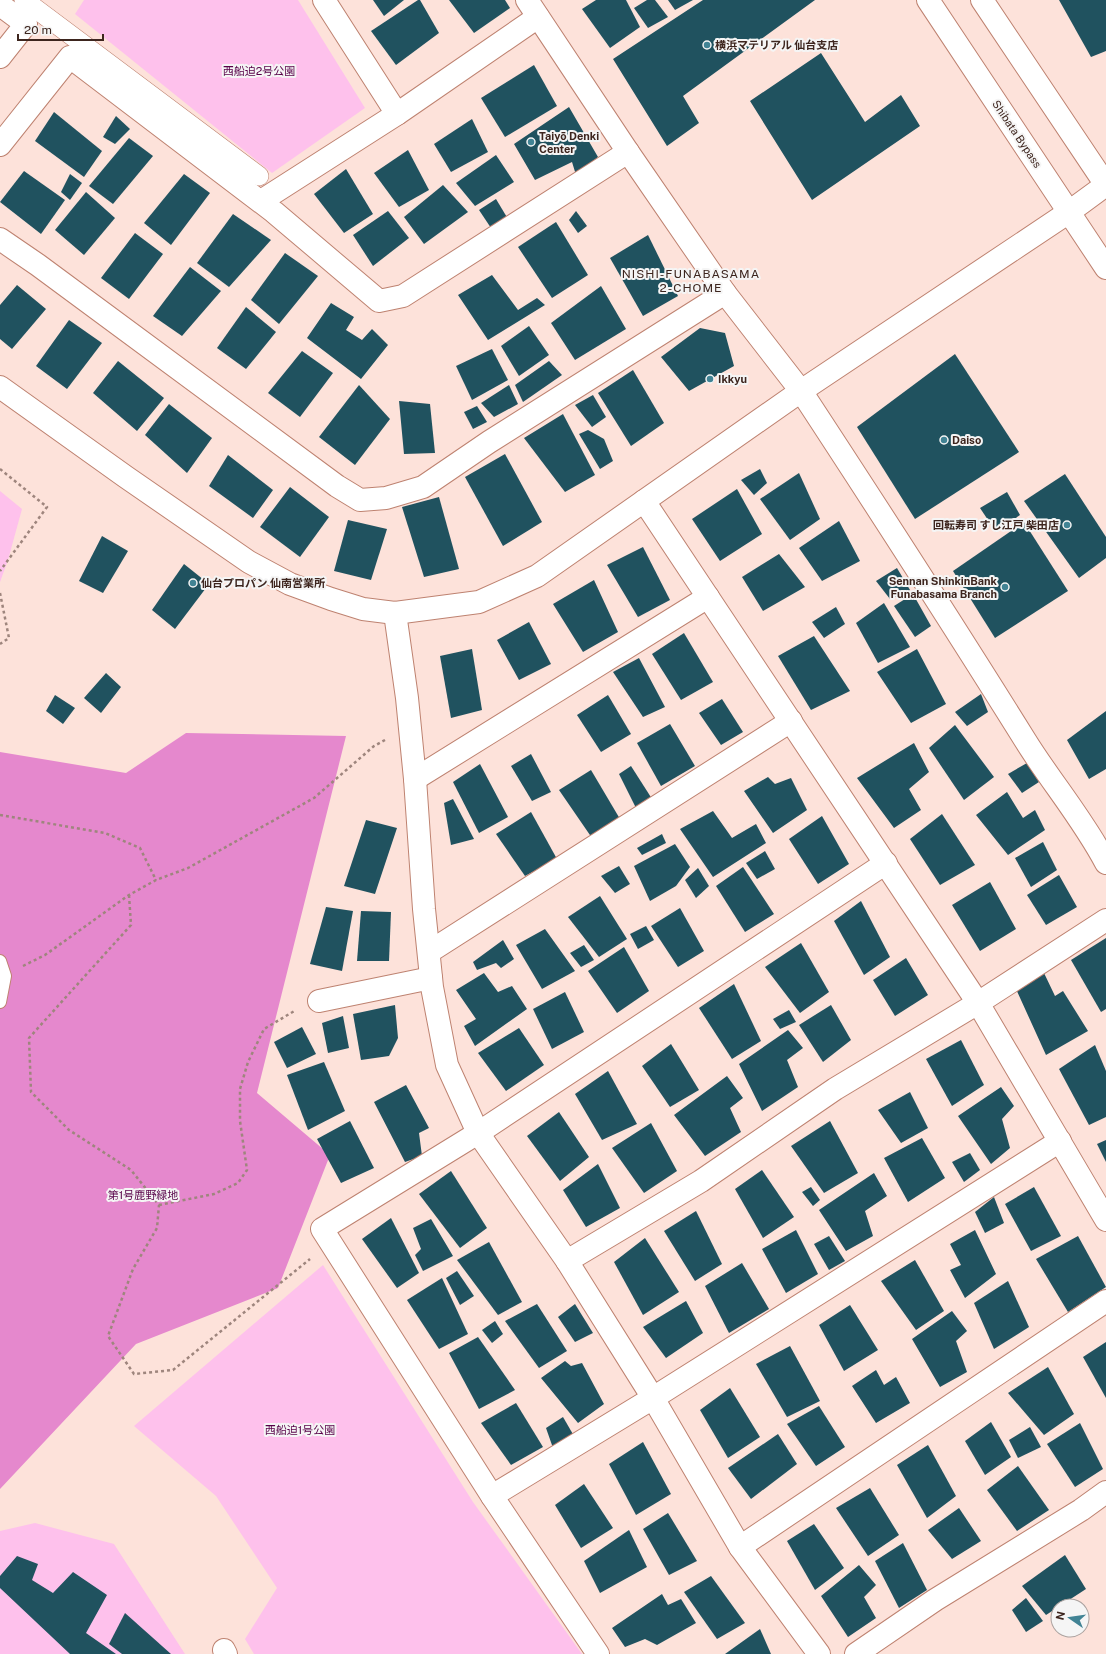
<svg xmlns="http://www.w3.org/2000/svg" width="1106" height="1654" font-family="'Public Sans','Noto Sans JP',sans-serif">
	<rect width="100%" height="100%" fill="#fde2da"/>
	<!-- green -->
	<g fill="#fec1ec">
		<path d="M84 0H298L365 108 272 173 75 14Z"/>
		<path d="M0 491 22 509 8 560 0 582Z"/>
		<path d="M323 1265 473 1502 582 1654H254L245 1639 277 1588 216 1496 134 1426Z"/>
		<path d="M35 1523 114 1544 185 1654H0V1531Z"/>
	</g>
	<!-- forest -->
	<path fill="#e588cd" d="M186 733 346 736 257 1093 330 1155 278 1288 136 1344 0 1489V752L126 773Z"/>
	<!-- building -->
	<g fill="#20525f">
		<path d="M373 0H404L384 16Z"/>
		<path d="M418 0H420L439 33 396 65 371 31Z"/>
		<path d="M449 0H505L510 8 474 33Z"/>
		<path d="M596 0H626L640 27 610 48 582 9Z"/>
		<path d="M647 0H655L668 17 648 28 634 8Z"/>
		<path d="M668 0H693L675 10Z"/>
		<path d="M703 0H815L683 96 699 123 667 146 613 59Z"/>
		<path d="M1059 0H1106V51L1091 57Z"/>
		<path d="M821 53 865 122 901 95 920 126 812 200 750 101Z"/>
		<path d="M534 65 557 106 505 137 481 98Z"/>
		<path d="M569 107 598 157 576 175 572 162 535 180 514 144Z"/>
		<path d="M54 112 102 151 84 177 35 141Z"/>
		<path d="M116 116 130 129 115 144 103 137Z"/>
		<path d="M472 119 488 152 451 172 434 144Z"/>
		<path d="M129 138 153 156 113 204 89 186Z"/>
		<path d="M408 150 429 190 399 207 374 173Z"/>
		<path d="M496 155 514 182 475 206 456 183Z"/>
		<path d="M346 169 373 214 344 233 314 194Z"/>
		<path d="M24 171 65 200 41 234 0 202Z"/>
		<path d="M70 174 82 183 70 200 61 192Z"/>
		<path d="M184 174 210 193 171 245 144 223Z"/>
		<path d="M443 185 468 212 424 244 404 217Z"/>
		<path d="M86 192 115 218 84 255 55 230Z"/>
		<path d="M496 199 508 219 491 228 479 210Z"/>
		<path d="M388 211 409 238 373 266 353 235Z"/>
		<path d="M576 211 587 226 578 233 569 220Z"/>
		<path d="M233 214 271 240 229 287 197 263Z"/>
		<path d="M556 222 588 275 552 298 518 247Z"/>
		<path d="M135 233 163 254 129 299 101 278Z"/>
		<path d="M648 235 678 296 643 316 610 258Z"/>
		<path d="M285 253 318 276 279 324 251 300Z"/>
		<path d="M190 267 221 291 182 336 153 316Z"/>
		<path d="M492 275 518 310 537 298 545 305 488 340 458 295Z"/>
		<path d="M17 285 46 309 12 349 0 339V305Z"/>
		<path d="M601 286 626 329 575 360 551 323Z"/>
		<path d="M331 303 354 317 346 330 362 340 372 329 388 345 361 379 307 338Z"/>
		<path d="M246 307 276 332 246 369 217 348Z"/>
		<path d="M69 320 102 343 67 389 36 366Z"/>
		<path d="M529 326 549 355 519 376 501 346Z"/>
		<path d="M700 328 725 333 734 366 689 391 661 357Z"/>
		<path d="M492 349 508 380 472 400 456 366Z"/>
		<path d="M302 351 333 373 300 417 268 393Z"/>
		<path d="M955 354 1019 452 915 519 857 427Z"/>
		<path d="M118 361 164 398 137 431 93 393Z"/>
		<path d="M549 361 562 375 523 402 515 385Z"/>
		<path d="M633 370 664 423 631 446 598 393Z"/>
		<path d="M359 385 390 419 355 465 319 437Z"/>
		<path d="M509 385 518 404 494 417 481 403Z"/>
		<path d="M593 395 606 417 592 427 575 405Z"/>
		<path d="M399 401 430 404 435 453 404 454Z"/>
		<path d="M169 404 212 438 187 473 145 435Z"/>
		<path d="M477 406 487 422 473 429 464 412Z"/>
		<path d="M563 414 595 475 565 492 524 438Z"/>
		<path d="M588 430 604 439 613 461 600 469 579 434Z"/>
		<path d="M505 454 542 522 503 546 465 477Z"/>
		<path d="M228 455 273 490 253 518 209 486Z"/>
		<path d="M760 469 767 483 754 495 741 480Z"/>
		<path d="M799 473 820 519 790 540 760 499Z"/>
		<path d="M1065 474 1106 537V558L1079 578 1024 501Z"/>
		<path d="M290 487 329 517 300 557 260 527Z"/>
		<path d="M737 489 762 534 720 561 692 519Z"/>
		<path d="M1007 492 1020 515 996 532 980 508Z"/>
		<path d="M439 497 459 569 424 577 402 507Z"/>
		<path d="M348 520 387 529 371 580 334 571Z"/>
		<path d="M839 521 860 561 822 581 799 548Z"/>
		<path d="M1024 522 1068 591 995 638 953 571Z"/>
		<path d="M102 536 128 551 103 593 79 581Z"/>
		<path d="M643 547 670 600 638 617 607 565Z"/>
		<path d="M779 554 805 587 763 611 742 577Z"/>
		<path d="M184 564 209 584 175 629 152 610Z"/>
		<path d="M897 568 910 590 890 599 876 581Z"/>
		<path d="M594 580 618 632 583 652 553 604Z"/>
		<path d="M913 594 931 626 915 637 894 606Z"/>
		<path d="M884 603 910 647 878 663 856 623Z"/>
		<path d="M836 607 845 624 824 638 812 622Z"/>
		<path d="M529 622 551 664 519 680 497 640Z"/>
		<path d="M684 633 713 682 681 700 652 654Z"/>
		<path d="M814 636 850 691 811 710 778 656Z"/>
		<path d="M472 649 482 710 451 718 440 656Z"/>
		<path d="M917 649 946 704 911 723 877 672Z"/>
		<path d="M639 658 665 707 643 717 613 672Z"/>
		<path d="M106 673 121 687 101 713 84 698Z"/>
		<path d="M981 694 988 712 967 726 955 712Z"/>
		<path d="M55 695 75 708 63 724 46 711Z"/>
		<path d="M608 695 631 734 601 752 577 715Z"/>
		<path d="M722 699 743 732 721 745 699 713Z"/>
		<path d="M1106 711V769L1089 779 1067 740Z"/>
		<path d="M670 724 695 766 661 786 637 743Z"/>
		<path d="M955 725 994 777 964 800 929 748Z"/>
		<path d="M914 743 929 772 909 789 921 810 894 828 857 778Z"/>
		<path d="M531 754 551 792 532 801 511 766Z"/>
		<path d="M1027 763 1039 782 1022 793 1008 774Z"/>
		<path d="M480 764 508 817 479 833 453 782Z"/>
		<path d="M631 766 654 802 637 810 619 774Z"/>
		<path d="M591 770 620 819 592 838 559 790Z"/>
		<path d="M768 777 775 784 791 778 807 810 773 833 744 791Z"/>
		<path d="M1007 792 1023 818 1035 810 1045 830 1008 855 976 815Z"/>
		<path d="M453 799 474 839 451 845 444 803Z"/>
		<path d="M713 811 732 838 756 824 766 843 713 877 680 829Z"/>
		<path d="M531 812 557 859 525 876 496 834Z"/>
		<path d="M942 814 975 865 940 885 910 839Z"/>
		<path d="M822 816 849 864 818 884 789 839Z"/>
		<path d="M366 820 397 828 375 894 344 886Z"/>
		<path d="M662 834 666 843 642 855 637 848Z"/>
		<path d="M1043 842 1057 870 1031 887 1015 858Z"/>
		<path d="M675 844 690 867 676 886 650 901 634 866Z"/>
		<path d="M765 851 775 869 757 879 746 863Z"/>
		<path d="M619 866 630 884 615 893 601 876Z"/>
		<path d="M743 867 774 914 745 932 716 886Z"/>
		<path d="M698 868 709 886 696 898 685 880Z"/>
		<path d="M1059 875 1077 907 1046 925 1027 895Z"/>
		<path d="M990 882 1016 929 980 951 952 905Z"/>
		<path d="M600 896 627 939 599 957 568 917Z"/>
		<path d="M861 901 890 957 864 975 834 921Z"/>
		<path d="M326 907 353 911 342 971 310 964Z"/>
		<path d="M680 908 704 951 678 967 651 926Z"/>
		<path d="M361 911 391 912 389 961H357Z"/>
		<path d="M646 926 654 940 638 949 630 934Z"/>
		<path d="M545 929 575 971 542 989 516 945Z"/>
		<path d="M1106 938V1009L1101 1012 1071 960Z"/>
		<path d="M503 940 514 959 501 968 496 963 477 970 473 962Z"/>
		<path d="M801 943 829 992 800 1013 765 967Z"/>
		<path d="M584 945 594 960 581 967 570 953Z"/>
		<path d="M624 947 649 991 617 1013 588 971Z"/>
		<path d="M906 958 928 995 895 1016 873 980Z"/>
		<path d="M484 973 498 992 512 986 527 1009 475 1046 464 1026 476 1019 456 990Z"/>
		<path d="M1044 973 1055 996 1063 991 1088 1031 1046 1055 1016 989Z"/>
		<path d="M734 984 761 1041 732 1059 699 1008Z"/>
		<path d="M565 992 584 1032 552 1049 533 1009Z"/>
		<path d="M395 1005 398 1038 389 1056 361 1060 353 1014Z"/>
		<path d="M831 1005 851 1040 823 1062 799 1025Z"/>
		<path d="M789 1010 796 1022 780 1029 773 1019Z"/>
		<path d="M343 1016 349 1048 328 1053 322 1023Z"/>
		<path d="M302 1027 316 1054 287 1068 274 1042Z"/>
		<path d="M519 1028 544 1065 506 1091 478 1053Z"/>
		<path d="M788 1030 803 1048 787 1060 798 1087 762 1111 739 1064Z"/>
		<path d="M961 1040 984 1085 952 1106 926 1059Z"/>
		<path d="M671 1044 699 1090 670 1107 642 1066Z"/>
		<path d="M1095 1045 1106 1071V1117L1089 1125 1059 1069Z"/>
		<path d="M324 1062 345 1111 308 1130 287 1075Z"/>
		<path d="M608 1071 637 1124 602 1140 575 1094Z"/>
		<path d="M727 1076 743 1098 730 1108 741 1132 705 1156 674 1115Z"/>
		<path d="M406 1085 429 1128 419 1133 422 1156 405 1162 374 1102Z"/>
		<path d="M1001 1087 1014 1106 1002 1119 1010 1148 991 1164 958 1116Z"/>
		<path d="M910 1092 928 1128 901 1143 878 1110Z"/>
		<path d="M559 1112 589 1157 560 1181 527 1136Z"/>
		<path d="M350 1121 374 1168 341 1183 317 1139Z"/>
		<path d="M830 1121 858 1173 824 1193 791 1146Z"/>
		<path d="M651 1123 677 1171 644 1193 612 1148Z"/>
		<path d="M922 1138 945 1178 908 1202 884 1158Z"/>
		<path d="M1106 1140V1162L1097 1144Z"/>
		<path d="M970 1153 980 1170 964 1182 952 1162Z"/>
		<path d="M598 1164 620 1208 586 1227 563 1190Z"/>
		<path d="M762 1170 794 1217 763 1238 735 1189Z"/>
		<path d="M451 1171 487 1228 460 1248 419 1194Z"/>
		<path d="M874 1173 887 1196 865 1211 873 1236 846 1251 819 1210Z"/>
		<path d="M811 1187 820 1200 813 1206 802 1192Z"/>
		<path d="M1034 1187 1061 1236 1031 1251 1005 1204Z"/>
		<path d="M994 1197 1004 1223 985 1233 975 1212Z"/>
		<path d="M696 1211 722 1264 695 1281 664 1231Z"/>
		<path d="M391 1218 419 1273 397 1288 362 1239Z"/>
		<path d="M431 1219 453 1256 423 1271 415 1255 421 1249 413 1228Z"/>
		<path d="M796 1230 818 1274 786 1293 762 1249Z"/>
		<path d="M975 1230 996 1274 965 1298 950 1270 961 1265 950 1244Z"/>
		<path d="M829 1236 845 1261 829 1270 814 1244Z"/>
		<path d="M1078 1236 1106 1287 1068 1312 1036 1259Z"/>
		<path d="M645 1238 679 1292 643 1315 614 1262Z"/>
		<path d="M489 1242 522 1302 498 1315 457 1260Z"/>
		<path d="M915 1260 944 1311 916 1330 881 1281Z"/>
		<path d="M742 1263 769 1309 729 1333 705 1286Z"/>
		<path d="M457 1271 474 1296 460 1305 446 1278Z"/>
		<path d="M442 1278 468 1334 439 1349 407 1300Z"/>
		<path d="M1008 1281 1029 1327 994 1349 974 1303Z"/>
		<path d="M686 1301 703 1333 666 1358 643 1327Z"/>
		<path d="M537 1304 567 1351 539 1368 505 1321Z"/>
		<path d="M575 1304 593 1333 575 1342 558 1317Z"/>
		<path d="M850 1305 878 1350 844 1371 819 1325Z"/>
		<path d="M952 1311 967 1331 956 1341 967 1372 940 1387 912 1339Z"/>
		<path d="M495 1321 503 1334 492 1343 482 1330Z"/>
		<path d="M478 1337 515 1390 479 1409 449 1353Z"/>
		<path d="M1106 1342V1398L1083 1357Z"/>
		<path d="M790 1346 820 1401 787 1417 756 1364Z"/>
		<path d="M565 1361 571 1366 582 1363 604 1404 578 1423 541 1378Z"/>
		<path d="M1048 1367 1074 1414 1044 1435 1008 1393Z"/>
		<path d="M876 1370 884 1385 896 1377 910 1403 876 1423 852 1386Z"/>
		<path d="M730 1388 760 1437 728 1458 700 1410Z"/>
		<path d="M516 1403 543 1447 511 1465 481 1423Z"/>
		<path d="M819 1406 845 1447 816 1466 787 1424Z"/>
		<path d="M563 1417 574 1436 553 1448 546 1428Z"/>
		<path d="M991 1422 1011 1457 985 1475 965 1441Z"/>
		<path d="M1080 1423 1103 1469 1075 1487 1047 1444Z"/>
		<path d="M1030 1427 1041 1447 1018 1458 1009 1440Z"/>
		<path d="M778 1434 797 1464 751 1499 728 1468Z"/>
		<path d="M643 1442 671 1494 636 1515 609 1464Z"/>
		<path d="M928 1445 956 1496 927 1518 897 1465Z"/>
		<path d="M1018 1466 1049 1510 1017 1531 987 1490Z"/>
		<path d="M584 1484 613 1528 581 1548 555 1505Z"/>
		<path d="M870 1488 899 1535 868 1556 836 1508Z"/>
		<path d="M959 1508 981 1541 952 1559 928 1530Z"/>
		<path d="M668 1513 697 1561 669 1575 643 1529Z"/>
		<path d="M814 1524 844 1568 815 1590 787 1541Z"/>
		<path d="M629 1530 647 1567 600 1593 584 1561Z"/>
		<path d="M903 1543 927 1590 899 1608 875 1561Z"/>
		<path d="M1065 1555 1086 1589 1046 1615 1022 1586Z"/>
		<path d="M17 1556 38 1564 32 1580 53 1593 73 1572 107 1595 86 1633 116 1654H70L0 1588V1576Z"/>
		<path d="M859 1565 876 1585 864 1597 876 1618 848 1637 821 1596Z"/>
		<path d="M711 1576 745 1623 717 1639 684 1592Z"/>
		<path d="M662 1594 668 1605 681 1599 696 1623 657 1645 645 1639 625 1647 612 1628Z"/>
		<path d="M1026 1598 1043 1621 1026 1632 1012 1610Z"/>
		<path d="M125 1613 171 1654H122L109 1644Z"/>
		<path d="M760 1629 771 1654H725Z"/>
	</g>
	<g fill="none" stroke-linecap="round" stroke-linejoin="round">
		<!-- service casing -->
		<g stroke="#be8270" stroke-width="14">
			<path id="service" d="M0 961 5 976 0 1002"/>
		</g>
		<!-- pedestrian casing -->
		<g stroke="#be8270" stroke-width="20">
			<path id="pedestrian" d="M24 0 259 176"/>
		</g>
		<!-- minor casing -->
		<g stroke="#be8270" stroke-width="24">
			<g id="minor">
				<path d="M324 0 397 114"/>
				<path d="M0 5 26 24 0 57"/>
				<path d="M0 145 70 57 274 212 379 301 403 296 628 152"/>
				<path d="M261 201 397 114 538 17"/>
				<path d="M0 239 38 265 337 486 360 500 386 498 423 487 489 442 725 293"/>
				<path d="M801 391C877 507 952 623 1025 740 1051 782 1083 819 1106 863"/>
				<path d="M644 501 978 1003 1106 1220"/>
				<path d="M395 613 407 698 415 779 424 909 432 987 447 1065 478 1133 567 1261 653 1398 740 1547 819 1654"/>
				<path d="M415 779 708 597"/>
				<path d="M429 952 791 721"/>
				<path d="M319 1001 431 978"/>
				<path d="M567 1261 701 1181 835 1089 978 1003 1106 920"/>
				<path d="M492 1496 653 1398 1060 1141"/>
				<path d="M740 1547 1106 1301"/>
				<path d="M224 1650 226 1654"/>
				<path d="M598 1654 492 1496 322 1229 478 1133 886 863"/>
				<path d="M856 1654 935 1600 1081 1510 1106 1492"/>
			</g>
		</g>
		<!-- tertiary casing -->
		<g stroke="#be8270" stroke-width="24">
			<g id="tertiary">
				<path d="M527 0 628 152 725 293 801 391"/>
				<path d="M0 387 126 477 249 562 290 584 331 599 363 609 395 613 479 602 537 576 801 391 1069 212 1106 185"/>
			</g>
		</g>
		<!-- trunk casing -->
		<g stroke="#be8270" stroke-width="24">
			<g id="trunk">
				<path d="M928 0 1106 268"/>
				<path d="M982 0 1106 185"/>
			</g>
		</g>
		<!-- path -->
		<g stroke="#9e857d" stroke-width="2.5" stroke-dasharray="3 3" stroke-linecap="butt">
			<path d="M0 469 47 507 0 571"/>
			<path d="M0 593 9 638 0 644"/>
			<path d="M0 815 105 833 140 848 156 880"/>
			<path d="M129 895 131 925 29 1038 31 1092 69 1130 131 1170 159 1205 157 1228 133 1269 108 1336 134 1374 173 1370 310 1259"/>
			<path d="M23 966 45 955 129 895 156 880 188 868 314 798 374 746 385 740"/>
			<path d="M159 1205 214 1194 238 1183 247 1170 240 1121V1089L248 1062 264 1029 296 1010"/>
		</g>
		<!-- service -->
		<use href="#service" stroke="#fff" stroke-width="12"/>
		<!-- pedestrian -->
		<use href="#pedestrian" stroke="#fff" stroke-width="19"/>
		<!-- minor -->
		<use href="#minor" stroke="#fff" stroke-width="22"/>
		<!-- tertiary -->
		<use href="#tertiary" stroke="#fff" stroke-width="22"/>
		<!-- trunk -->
		<use href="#trunk" stroke="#fff" stroke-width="22"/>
	</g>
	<!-- markers -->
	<g fill="#418394" stroke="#f5f5f5" stroke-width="1.5">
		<circle cx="707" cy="45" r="4"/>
		<circle cx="531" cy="142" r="4"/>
		<circle cx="710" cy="379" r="4"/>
		<circle cx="944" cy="440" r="4"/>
		<circle cx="1067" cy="525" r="4"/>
		<circle cx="193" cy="583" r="4"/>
		<circle cx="1005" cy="587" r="4"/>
	</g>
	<g text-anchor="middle" stroke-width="4" stroke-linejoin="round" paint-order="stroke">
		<!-- poi labels -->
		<g font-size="11" font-weight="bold" fill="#3d251e" stroke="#f5f5f5" text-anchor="start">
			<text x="715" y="49">横浜マテリアル 仙台支店</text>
			<text x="539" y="140">Taiyō Denki<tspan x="539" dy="13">Center</tspan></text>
			<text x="718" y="383">Ikkyu</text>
			<text x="952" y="444">Daiso</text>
			<text x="1059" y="529" text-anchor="end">回転寿司 すし江戸 柴田店</text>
			<text x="997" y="585" text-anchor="end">Sennan ShinkinBank<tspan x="997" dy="13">Funabasama Branch</tspan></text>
			<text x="201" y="587">仙台プロパン 仙南営業所</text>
		</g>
		<!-- park labels -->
		<g font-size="11" fill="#570048" stroke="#f5f5f5">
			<text x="259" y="75">西船迫2号公園</text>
			<text x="143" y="1199">第1号鹿野緑地</text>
			<text x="300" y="1434">西船迫1号公園</text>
		</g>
		<!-- street labels -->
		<g font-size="11" fill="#3d251e" stroke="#f5f5f5">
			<text transform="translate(1017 134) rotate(56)" y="4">Shibata Bypass</text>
		</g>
		<!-- neighbourhood labels -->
		<g font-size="12" letter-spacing="1" fill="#3d251e" stroke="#f5f5f5">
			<text x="691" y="278">NISHI-FUNABASAMA<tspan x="691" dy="14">2-CHOME</tspan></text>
		</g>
	</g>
	<!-- north arrow -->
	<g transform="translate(1070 1618) rotate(283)"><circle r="19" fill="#f5f5f5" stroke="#aba29f"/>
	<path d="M0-3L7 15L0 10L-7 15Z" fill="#418394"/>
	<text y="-6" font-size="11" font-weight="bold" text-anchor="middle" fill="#3d251e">N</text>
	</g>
	<!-- scale -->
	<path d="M18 34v6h85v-6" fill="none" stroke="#3d251e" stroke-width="2"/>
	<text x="24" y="34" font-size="12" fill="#3d251e" stroke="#f5f5f5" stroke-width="3" paint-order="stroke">20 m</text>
</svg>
